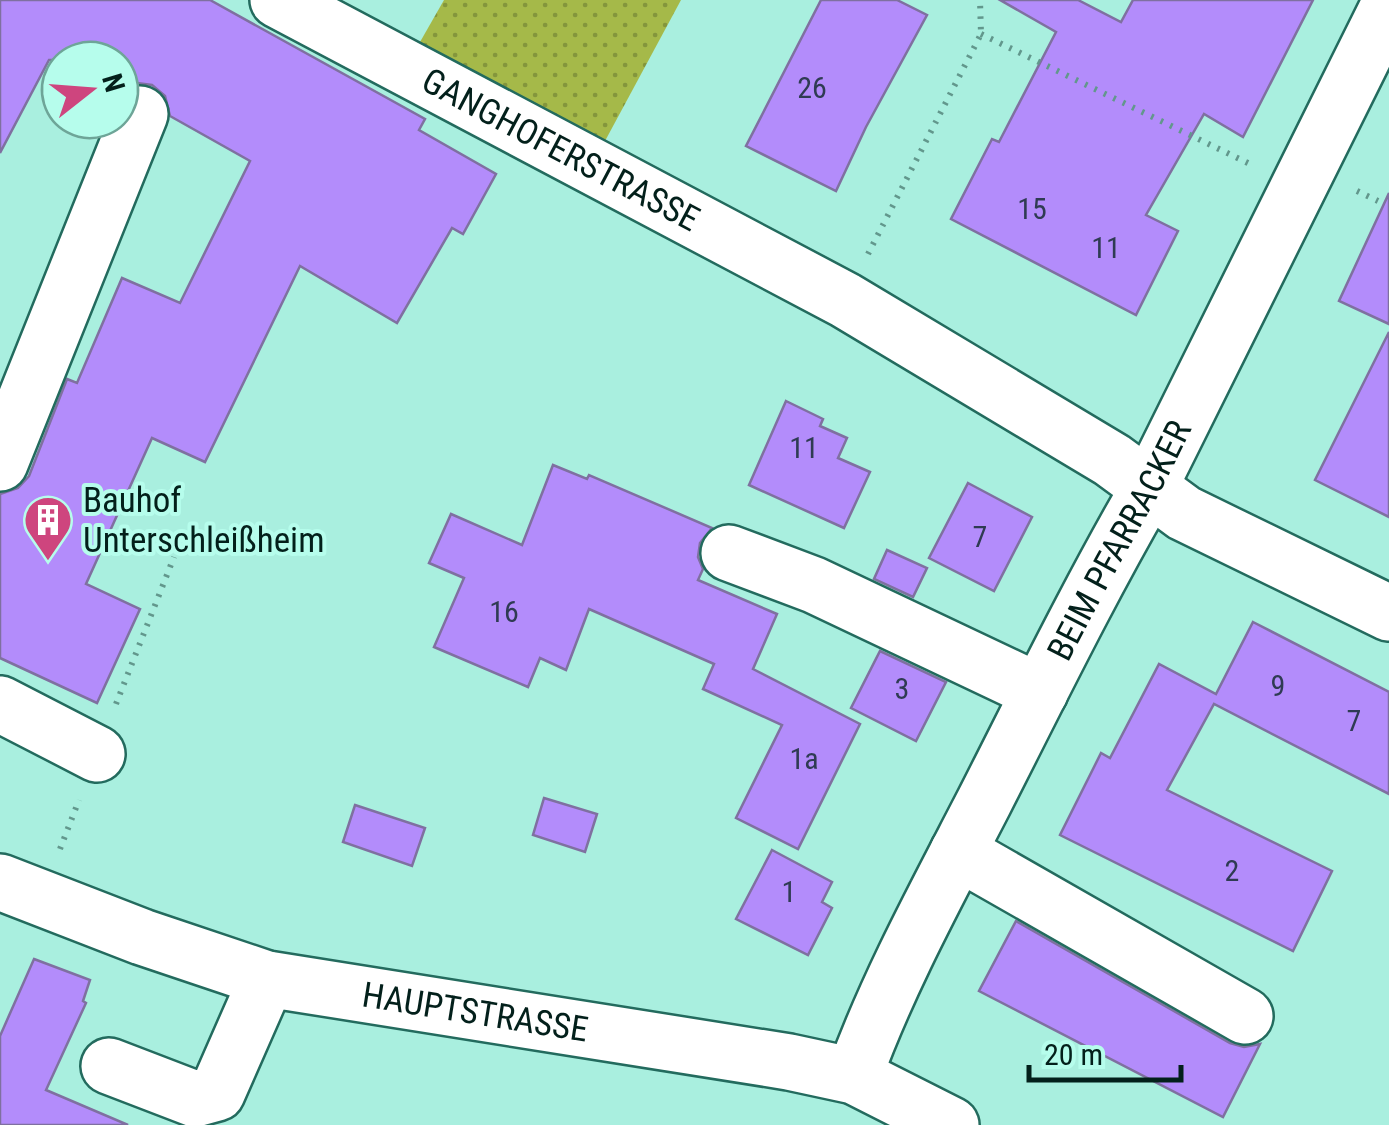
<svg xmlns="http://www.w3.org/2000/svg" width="1389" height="1125" font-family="'Roboto Condensed',sans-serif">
	<defs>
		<pattern id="grass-dots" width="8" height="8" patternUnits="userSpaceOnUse" patternTransform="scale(2.5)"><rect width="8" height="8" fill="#a5b949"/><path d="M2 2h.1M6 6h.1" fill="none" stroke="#84963c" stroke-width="1.8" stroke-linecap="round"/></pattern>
	</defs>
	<rect width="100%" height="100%" fill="#a9efdf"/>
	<!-- grass -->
	<path fill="url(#grass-dots)" d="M444 0H681L598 154 416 49Z"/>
	<!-- building -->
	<g fill="#b38cfb" stroke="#7f70a0" stroke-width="2.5">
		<path d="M0 0H210L425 119 419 130 496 174 463 234 452 228 397 323 300 266 205 462 152 438 86 584 140 609 97 703 0 658V494L18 488 29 476 67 379 77 383 122 278 180 303 250 161 170 116 165 96 152 85 137 83 120 88V60H49L0 153Z"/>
		<path d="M821 0H897L927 15 866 127 836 191 746 146Z"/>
		<path d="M1000 0H1078L1121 22 1133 0H1313L1243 137 1204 114 1146 215 1178 231 1136 315 951 219 992 139 999 142 1056 32Z"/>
		<path d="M1389 193V324L1339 301Z"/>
		<path d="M1389 332V517L1315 480Z"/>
		<path d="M786 401 823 419 820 426 847 438 838 458 870 472 844 528 749 485Z"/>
		<path d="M553 465 587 479 589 475 712 528 700 543 698 557 703 569 698 580 777 614 753 669 860 724 798 849 736 818 782 725 703 689 714 664 589 609 566 670 540 658 528 687 434 647 464 578 429 563 451 514 522 545Z"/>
		<path d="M968 483 1032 517 994 591 929 558Z"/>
		<path d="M887 550 927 568 913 597 874 579Z"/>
		<path d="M1253 622 1389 692V794L1214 704 1167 790 1332 871 1293 951 1060 835 1101 753 1110 758 1159 664 1216 694Z"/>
		<path d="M880 651 946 682 916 741 851 708Z"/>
		<path d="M544 798 597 814 585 852 533 835Z"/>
		<path d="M355 805 425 828 412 866 343 842Z"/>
		<path d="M772 850 832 882 822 902 832 908 808 955 736 919Z"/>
		<path d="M1016 921 1230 1043 1244 1047 1260 1044 1223 1117 979 991Z"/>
		<path d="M34 959 90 980 83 1001 86 1003 46 1090 128 1125H0V1036Z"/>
	</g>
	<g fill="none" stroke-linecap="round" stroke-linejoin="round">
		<!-- minor casing -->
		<g stroke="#236b5e" stroke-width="60">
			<g id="minor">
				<path id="s1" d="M278 0 845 300 1112 460 1184 513 1389 613"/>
				<path d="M0 463 140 114"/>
				<path d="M729 553 814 585 1040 692"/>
				<path d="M0 704 97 754"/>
				<path d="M958 852 1245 1016"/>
				<path id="s2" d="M0 882 142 937 267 979 789 1062 854 1076 951 1125"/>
				<path d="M109 1066 195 1099 217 1093 267 979"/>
				<path id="s3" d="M854 1076C888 982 938 891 984 802 1038 696 1090 589 1150 486L1389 5"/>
			</g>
		</g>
		<!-- path -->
		<g stroke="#62978c" stroke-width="6" stroke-dasharray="2.5 8" stroke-linecap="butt">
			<path d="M981 34 1250 164"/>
			<path d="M1357 191 1378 201"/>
			<path d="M868 254 981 34 980 0"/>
			<path d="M116 704 174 557"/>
			<path d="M60 849 79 800"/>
		</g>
		<!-- minor -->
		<use href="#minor" stroke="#fff" stroke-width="55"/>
	</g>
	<!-- icons -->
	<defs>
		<g id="building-pin" transform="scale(2.5)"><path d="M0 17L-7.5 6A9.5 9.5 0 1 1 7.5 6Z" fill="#ce457e" stroke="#b6fdec"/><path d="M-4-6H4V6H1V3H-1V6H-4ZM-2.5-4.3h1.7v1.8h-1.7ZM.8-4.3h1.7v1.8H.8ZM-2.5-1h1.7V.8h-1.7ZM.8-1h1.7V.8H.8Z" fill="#fff"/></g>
	</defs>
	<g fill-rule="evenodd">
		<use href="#building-pin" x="48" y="520"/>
	</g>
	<g text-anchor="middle" stroke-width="8" stroke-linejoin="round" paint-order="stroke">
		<!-- number labels -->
		<g font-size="30" fill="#2f3b53">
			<text x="812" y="98">26</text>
			<text x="1032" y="219">15</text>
			<text x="1106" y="258">11</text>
			<text x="804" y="458">11</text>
			<text x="980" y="547">7</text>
			<text x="504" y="622">16</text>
			<text x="1278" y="696">9</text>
			<text x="902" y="699">3</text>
			<text x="1354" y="731">7</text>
			<text x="804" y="769">1a</text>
			<text x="1232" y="881">2</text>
			<text x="789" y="902">1</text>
		</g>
		<!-- street labels -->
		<g font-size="35" fill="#03201b" stroke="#b6fdec">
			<text dy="12" stroke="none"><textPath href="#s1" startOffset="320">GANGHOFERSTRASSE</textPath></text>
			<text dy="12" stroke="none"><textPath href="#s3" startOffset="598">BEIM PFARRACKER</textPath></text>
			<text dy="12" stroke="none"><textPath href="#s2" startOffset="495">HAUPTSTRASSE</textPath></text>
		</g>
		<!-- poi labels -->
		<g font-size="35" fill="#03201b" stroke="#b6fdec" text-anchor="start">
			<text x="83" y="512">Bauhof<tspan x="83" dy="40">Unterschleißheim</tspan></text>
		</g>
	</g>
	<!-- north arrow -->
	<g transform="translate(90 90) rotate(73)"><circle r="48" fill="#b6fdec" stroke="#6ea598" stroke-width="2.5"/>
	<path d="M0-8L18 38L0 25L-18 38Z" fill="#ce457e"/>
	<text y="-15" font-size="28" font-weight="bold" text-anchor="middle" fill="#03201b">N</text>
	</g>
	<!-- scale -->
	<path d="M1029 1065v15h152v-15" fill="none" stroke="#03201b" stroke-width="5"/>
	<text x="1044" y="1065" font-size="30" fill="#03201b" stroke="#b6fdec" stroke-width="8" paint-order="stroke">20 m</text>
</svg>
